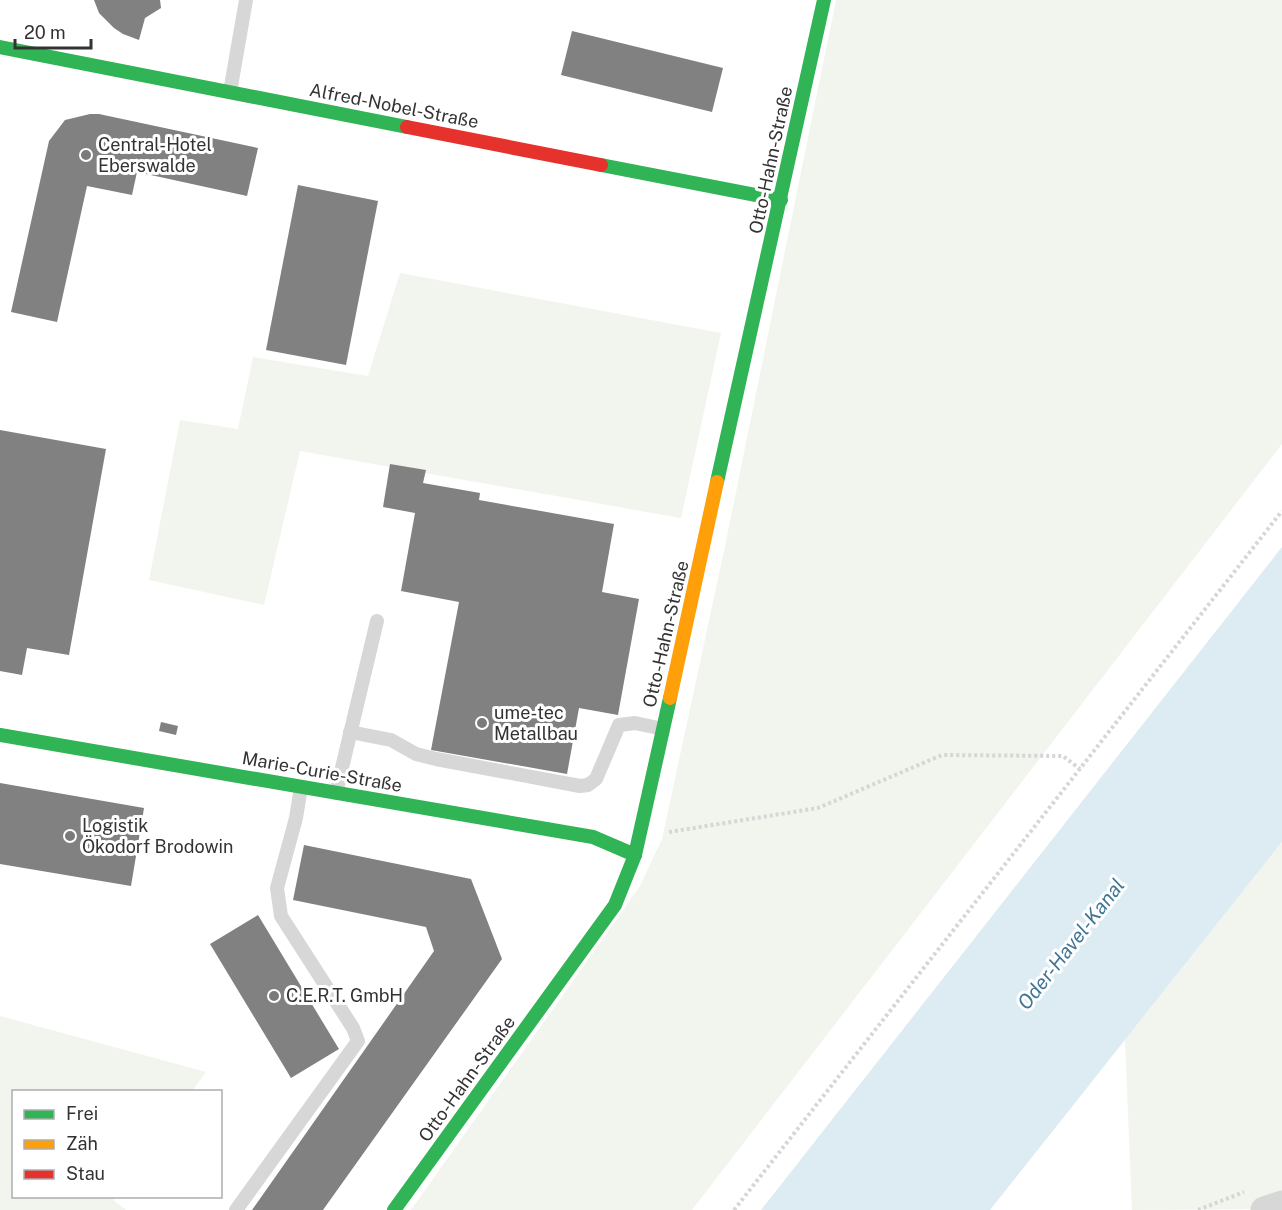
<svg xmlns="http://www.w3.org/2000/svg" width="1282" height="1210" font-family="'Public Sans',sans-serif">
	<rect width="100%" height="100%" fill="#fff"/>
	<!-- green -->
	<g fill="#f1f5ed">
		<path d="M836 0H1282V444L692 1210H411L640 886 662 839 724 551Z"/>
		<path d="M400 273 721 333 681 518 300 451 264 605 149 580 180 420 238 429 253 357 368 376Z"/>
		<path d="M1282 842V1209L1132 1210 1125 1040Z"/>
		<path d="M0 1016 206 1072 192 1091 14 1092V1196L115 1197 113 1200 126 1210H0Z"/>
	</g>
	<!-- water -->
	<path fill="#ddebf3" d="M1282 547V842L990 1210H761Z"/>
	<!-- building -->
	<g fill="#818181">
		<path d="M94 0H160L161 8 145 18 139 40 123 34 114 28 99 13Z"/>
		<path d="M572 31 723 68 712 112 561 75Z"/>
		<path d="M90 114H99L258 148 247 196 137 172 132 195 87 186 57 322 11 312 49 141 65 120Z"/>
		<path d="M298 185 378 201 346 365 266 350Z"/>
		<path d="M0 430 106 449 69 655 27 648 22 675 0 671Z"/>
		<path d="M390 464 426 470 423 483 480 493 479 500 614 524 602 592 639 599 618 715 579 708 567 774 431 750 459 602 401 591 415 513 383 507Z"/>
		<path d="M161 722 178 726 176 735 159 731Z"/>
		<path d="M0 783 144 808 131 886 0 864Z"/>
		<path d="M304 845 471 879 502 959 323 1210H252L434 951 426 927 293 900Z"/>
		<path d="M258 915 339 1049 291 1078 210 944Z"/>
	</g>
	<g fill="none" stroke-linecap="round" stroke-linejoin="round">
		<!-- path -->
		<g stroke="#d6d6d6" stroke-width="4" stroke-dasharray="3 3" stroke-linecap="butt">
			<path d="M669 832 818 808 942 755 1063 756 1080 769"/>
			<path d="M734 1210 1282 511"/>
			<path d="M1198 1210 1244 1192"/>
		</g>
		<!-- lane -->
		<g stroke="#d7d7d7" stroke-width="14">
			<path d="M230 92 246 0"/>
			<path d="M350 732 391 740 416 754 436 759 580 786 588 785 596 779 619 725 635 723 663 729"/>
			<path d="M336 793 377 621"/>
			<path d="M236 1210 358 1041 353 1028 281 916 277 888 296 818 301 787"/>
		</g>
		<!-- street -->
		<path stroke="#d7d7d7" stroke-width="27" d="M1264 1210 1282 1204"/>
		<!-- fast -->
		<g stroke="#30b455" stroke-width="14">
			<path d="M0 47 407 127"/>
			<path d="M601 165 781 200"/>
			<path d="M717 482 824 0"/>
			<path d="M0 735 593 837 635 855"/>
			<path d="M394 1210 615 905 635 855 670 698"/>
		</g>
		<!-- slow -->
		<path stroke="#ff9f0a" stroke-width="14" d="M670 698 717 482"/>
		<!-- jam -->
		<path stroke="#e5322d" stroke-width="14" d="M407 127 601 165"/>
	</g>
	<!-- markers -->
	<g fill="#7a7a7a" stroke="#fff" stroke-width="2">
		<circle cx="86" cy="155" r="6"/>
		<circle cx="482" cy="723" r="6"/>
		<circle cx="70" cy="836" r="6"/>
		<circle cx="274" cy="996" r="6"/>
	</g>
	<g text-anchor="middle" stroke-width="6" stroke-linejoin="round" paint-order="stroke">
		<!-- street labels -->
		<g font-size="18" fill="#333" stroke="#fff">
			<text transform="translate(394 106) rotate(11)" y="6">Alfred-Nobel-Straße</text>
			<text transform="translate(771 160) rotate(-78)" y="6">Otto-Hahn-Straße</text>
			<text transform="translate(666 634) rotate(-77)" y="6">Otto-Hahn-Straße</text>
			<text transform="translate(322 772) rotate(10)" y="6">Marie-Curie-Straße</text>
			<text transform="translate(467 1079) rotate(-54)" y="6">Otto-Hahn-Straße</text>
		</g>
		<!-- poi labels -->
		<g font-size="18" fill="#333" stroke="#fff" text-anchor="start">
			<text x="98" y="151">Central-Hotel<tspan x="98" dy="21">Eberswalde</tspan></text>
			<text x="494" y="719">ume-tec<tspan x="494" dy="21">Metallbau</tspan></text>
			<text x="82" y="832">Logistik<tspan x="82" dy="21">Ökodorf Brodowin</tspan></text>
			<text x="286" y="1002">C.E.R.T. GmbH</text>
		</g>
		<!-- water labels -->
		<g font-size="20" font-style="italic" fill="#3f7597" stroke="#fff">
			<text transform="translate(1071 944) rotate(-52)" y="7">Oder-Havel-Kanal</text>
		</g>
	</g>
	<!-- legend -->
	<rect x="12" y="1090" width="210" height="108" fill="#ffffff" stroke="#adadad" stroke-width="1.5"/>
	<rect x="24" y="1110" width="30" height="9" fill="#30b455" stroke="#adadad" stroke-width="1.5"/>
	<text x="66" y="1120" font-size="18" fill="#333333">Frei</text>
	<rect x="24" y="1140" width="30" height="9" fill="#ff9f0a" stroke="#adadad" stroke-width="1.5"/>
	<text x="66" y="1150" font-size="18" fill="#333333">Zäh</text>
	<rect x="24" y="1170" width="30" height="9" fill="#e5322d" stroke="#adadad" stroke-width="1.5"/>
	<text x="66" y="1180" font-size="18" fill="#333333">Stau</text>
	<!-- scale -->
	<path d="M15 39v9h76v-9" fill="none" stroke="#333333" stroke-width="3"/>
	<text x="24" y="39" font-size="18" fill="#333333" stroke="#ffffff" stroke-width="4.5" paint-order="stroke">20 m</text>
</svg>
